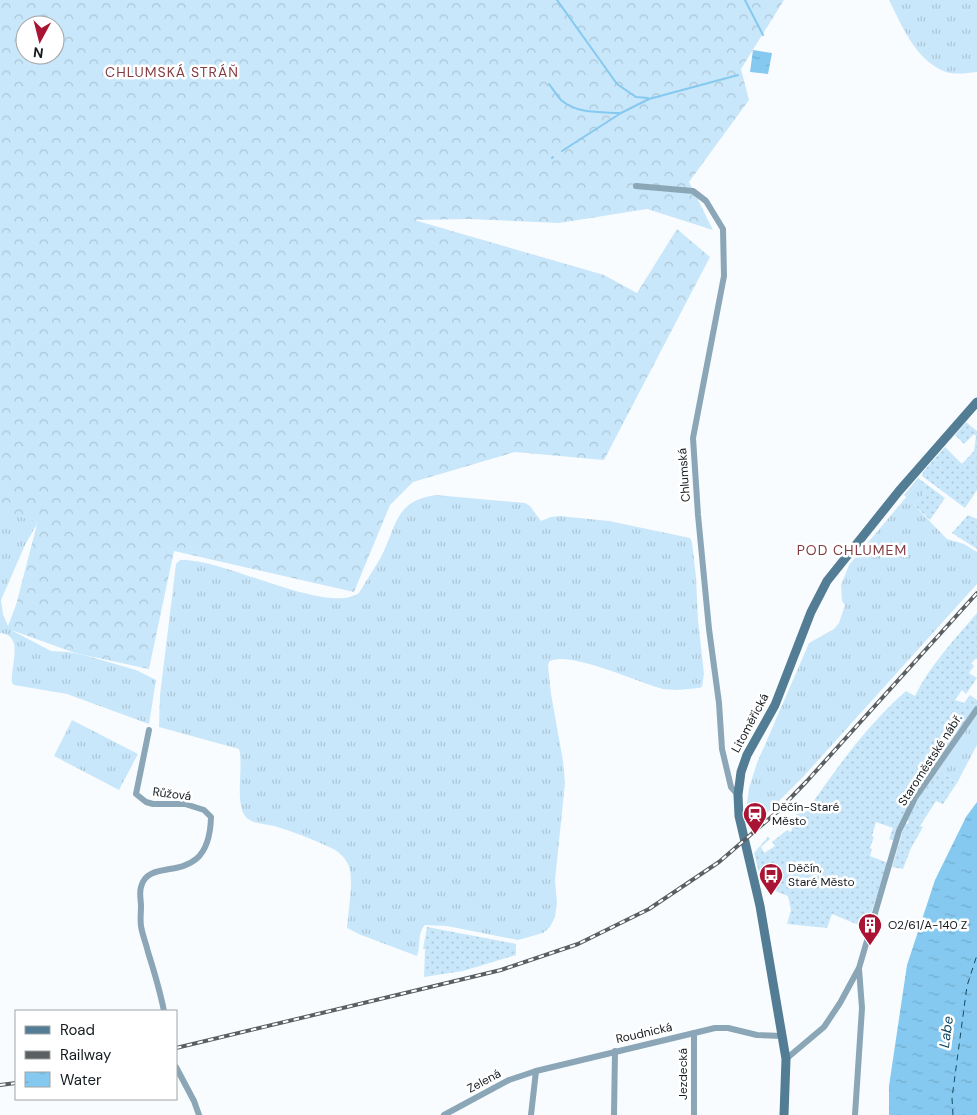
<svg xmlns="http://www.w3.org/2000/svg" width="977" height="1115" font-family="'DM Sans',sans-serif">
	<defs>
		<pattern id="grass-tufts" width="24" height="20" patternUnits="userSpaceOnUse" patternTransform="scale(1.25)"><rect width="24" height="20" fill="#c9e7fa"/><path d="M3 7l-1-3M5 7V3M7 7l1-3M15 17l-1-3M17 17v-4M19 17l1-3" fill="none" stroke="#acc6d6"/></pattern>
		<pattern id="forest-crowns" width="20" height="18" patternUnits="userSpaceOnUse" patternTransform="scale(1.25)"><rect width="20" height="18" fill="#c9e7fa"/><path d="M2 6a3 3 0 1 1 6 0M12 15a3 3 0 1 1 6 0" fill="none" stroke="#acc6d6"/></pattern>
		<pattern id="garden-dots" width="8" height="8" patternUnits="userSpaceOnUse" patternTransform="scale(1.25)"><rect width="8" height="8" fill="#c9e7fa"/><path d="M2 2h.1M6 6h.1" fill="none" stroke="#acc6d6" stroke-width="1.8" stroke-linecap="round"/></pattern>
		<pattern id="water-ripples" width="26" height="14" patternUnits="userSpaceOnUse" patternTransform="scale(1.25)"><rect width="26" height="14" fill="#85c9f0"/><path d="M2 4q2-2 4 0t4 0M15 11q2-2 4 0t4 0" fill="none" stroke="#72accd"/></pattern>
	</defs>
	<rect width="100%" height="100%" fill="#f9fcfe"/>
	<!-- grass -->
	<g fill="url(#grass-tufts)">
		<path d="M889 0H977V72C967 73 956 75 946 72 916 61 902 26 889 0Z"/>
		<path d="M918 483H923L926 486V491L914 505 947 539 964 544 977 552V584L803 777 755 825 746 811 749 788 757 763 809 643 834 629 839 623 845 605 842 601 841 585 849 565Z"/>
		<path d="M436 495 525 503 530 506 541 521 551 517 559 516 609 521 690 538 692 542 696 577 698 620 704 674 702 687 699 688 677 690 663 689C641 684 566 649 549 662L548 666 551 694 563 761 565 783 555 880 557 903 555 917 550 927 543 933 518 940 447 926 425 925C417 933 421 947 417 956L361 935 347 928C348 913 353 884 350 871 349 863 344 857 338 852 329 845 286 829 274 826 265 824 252 824 246 817 234 804 244 766 239 749L159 727 160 695 176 564 180 560C223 557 326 616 359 593 366 581 374 569 381 557 397 526 394 501 436 495Z"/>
		<path d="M0 509 36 521 37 524 25 545 1 600 3 614 8 626 13 631 51 651 68 652 84 655 136 670 156 680 149 724 67 694 14 685 12 683C10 666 25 635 0 633Z"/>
		<path d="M977 712V745L957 783 938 770Z"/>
		<path d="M72 720 138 754 119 790 54 756Z"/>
	</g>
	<!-- forest -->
	<path fill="url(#forest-crowns)" fill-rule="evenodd" d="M0 0H784L741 69 749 100 689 182 713 230 647 209 559 223 468 219 414 220 604 275 637 293 677 229 710 257 604 460 515 452 413 482 390 505 354 592 174 551 149 669 75 653 11 630 8 626 16 605 37 524V522L0 511ZM25 25H55V55H25Z"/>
	<!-- garden -->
	<g fill="url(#garden-dots)">
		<path d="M966 422 977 431V490L965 508 922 476 923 472 945 447 962 464 974 451 976 436 974 434 964 444 955 435Z"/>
		<path d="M918 478 945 498 930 520 914 505 926 491V486L923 483H918L906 497 904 495Z"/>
		<path d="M968 515 977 519V549L952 533Z"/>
		<path d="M977 613V658L971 663 974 666 969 673 977 678 966 694 962 690 955 700 964 703 970 695 977 700V705L907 803 909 804 895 841 889 839 893 828 876 822 872 836 874 837 870 848 872 849 870 856 888 863 866 928 832 914 827 928 787 924 791 910 788 896 770 889 763 873 760 877 754 853 768 837 770 839 761 847 764 853 775 846 772 842 787 830 791 832 796 815 801 809 806 812C837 768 865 727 906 691L915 696C930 665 955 639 977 613Z"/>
		<path d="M938 770 957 783 943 804 936 801 920 826 923 827 911 848 903 869 892 867 905 824 909 823 907 819 912 808Z"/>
		<path d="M427 927 516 944V955L463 971 424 977 425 949H423Z"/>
	</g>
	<!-- water -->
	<g fill="url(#water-ripples)">
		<path d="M753 50 772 53 768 74 750 72Z"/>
		<path d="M977 802V1115H889V1086L907 965 935 880 966 817Z"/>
	</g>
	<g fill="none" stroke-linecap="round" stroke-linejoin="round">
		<!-- stream -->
		<g stroke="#85c9f0" stroke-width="2">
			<path d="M557 0 617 84 636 97 648 98"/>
			<path d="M745 0 763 35"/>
			<path d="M549 84C553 89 557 96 561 100 577 114 600 112 619 113"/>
			<path d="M562 151 621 113 649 99 738 75"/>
			<path d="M552 158 553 157"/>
		</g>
		<!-- ferry -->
		<path stroke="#144a65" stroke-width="1" stroke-dasharray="6 5" stroke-linecap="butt" d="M953 1115 952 1098 967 986 977 955"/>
		<!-- street -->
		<g stroke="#8aa6b7" stroke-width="6">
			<path d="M636 186 693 191 706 201 723 229 724 276 693 438 698 515 709 629 719 703 722 749 731 787 738 795"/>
			<path d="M149 730 136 794 146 802 153 804H185L204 810 211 817C209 892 149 853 141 887 139 893 141 900 141 906 141 913 140 919 141 926 142 934 146 943 148 952 154 971 160 991 164 1011"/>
			<path d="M786 1059 824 1027 840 1003 859 968 899 831 915 798 977 709"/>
			<path d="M176 1067 194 1101 199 1115"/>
			<path d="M444 1115 509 1080 536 1071 715 1028H728L757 1035 783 1036"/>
			<path d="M531 1115 536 1071"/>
			<path d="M614 1115 615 1051"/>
			<path d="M694 1115V1033"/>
			<path d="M855 1115 862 1008 859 969"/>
		</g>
		<!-- secondary -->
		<path stroke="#537c95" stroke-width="9" d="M784 1115 786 1059 760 906 739 816 738 795 741 772 747 755 775 705 811 612 827 581 899 491 977 402"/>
		<!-- rail casing -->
		<g stroke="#5a5f62" stroke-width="4">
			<g id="rail">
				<path d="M176 1048 501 970 578 944 649 909 719 862 777 812 807 781 977 593"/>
				<path d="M0 1085 16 1083"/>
			</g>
		</g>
		<!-- rail -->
		<use href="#rail" stroke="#fff" stroke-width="2" stroke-dasharray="5.5" stroke-linecap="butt"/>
	</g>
	<!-- icons -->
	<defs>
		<g id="station-pin" transform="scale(1.25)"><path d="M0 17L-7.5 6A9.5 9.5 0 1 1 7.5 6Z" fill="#aa1434" stroke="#fff"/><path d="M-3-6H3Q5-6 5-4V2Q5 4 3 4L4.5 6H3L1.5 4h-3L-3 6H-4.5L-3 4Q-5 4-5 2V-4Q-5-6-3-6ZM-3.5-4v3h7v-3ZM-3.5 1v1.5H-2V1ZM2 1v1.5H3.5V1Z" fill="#fff"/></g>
		<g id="bus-pin" transform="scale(1.25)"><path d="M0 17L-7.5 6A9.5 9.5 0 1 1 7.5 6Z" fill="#aa1434" stroke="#fff"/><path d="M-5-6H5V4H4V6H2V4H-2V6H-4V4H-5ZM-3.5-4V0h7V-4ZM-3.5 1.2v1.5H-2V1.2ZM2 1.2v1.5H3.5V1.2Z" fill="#fff"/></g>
		<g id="building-pin" transform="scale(1.25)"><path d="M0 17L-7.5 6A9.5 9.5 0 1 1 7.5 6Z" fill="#aa1434" stroke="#fff"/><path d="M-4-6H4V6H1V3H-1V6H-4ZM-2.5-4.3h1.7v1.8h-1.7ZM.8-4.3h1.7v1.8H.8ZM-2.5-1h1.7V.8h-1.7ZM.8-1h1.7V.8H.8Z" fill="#fff"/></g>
	</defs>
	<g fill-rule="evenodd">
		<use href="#station-pin" x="755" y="814"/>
		<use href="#bus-pin" x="771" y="875"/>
		<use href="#building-pin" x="870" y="925"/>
	</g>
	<g text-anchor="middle" stroke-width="5" stroke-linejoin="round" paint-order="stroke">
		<!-- street labels -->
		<g font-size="12" fill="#151b1f" stroke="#fff">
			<text transform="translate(684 475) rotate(-94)" y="4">Chlumská</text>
			<text transform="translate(750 723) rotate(-62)" y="4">Litoměřická</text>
			<text transform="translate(930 760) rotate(-57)" y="4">Staroměstské nábř.</text>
			<text transform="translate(172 794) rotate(7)" y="4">Růžová</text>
			<text transform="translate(644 1033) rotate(-13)" y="4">Roudnická</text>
			<text transform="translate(683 1074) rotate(-90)" y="4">Jezdecká</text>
			<text transform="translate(484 1081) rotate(-28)" y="4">Zelená</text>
		</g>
		<!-- poi labels -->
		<g font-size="12" fill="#151b1f" stroke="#fff" text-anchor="start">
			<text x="772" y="811">Děčín-Staré<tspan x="772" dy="14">Město</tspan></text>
			<text x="788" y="872">Děčín,<tspan x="788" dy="14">Staré Město</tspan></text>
			<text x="888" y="929">O2/61/A-140 Z</text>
		</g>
		<!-- neighbourhood labels -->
		<g font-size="14" letter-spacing="1" fill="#853c41" stroke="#fff">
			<text x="172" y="77">CHLUMSKÁ STRÁŇ</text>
			<text x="852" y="555">POD CHLUMEM</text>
		</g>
		<!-- water labels -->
		<g font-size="14" font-style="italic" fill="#144a65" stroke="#fff">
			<text transform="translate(946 1032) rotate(-82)" y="5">Labe</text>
		</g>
	</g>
	<!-- legend -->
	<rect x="15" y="1010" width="162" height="90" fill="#ffffff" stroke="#a1a4a5"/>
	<rect x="25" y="1026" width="25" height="8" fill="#537c95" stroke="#a1a4a5"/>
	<text x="60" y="1035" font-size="15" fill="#151b1f">Road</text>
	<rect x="25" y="1051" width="25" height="8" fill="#5a5f62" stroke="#a1a4a5"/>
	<text x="60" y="1060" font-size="15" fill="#151b1f">Railway</text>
	<rect x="25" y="1072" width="25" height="15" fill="url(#water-ripples)" stroke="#a1a4a5"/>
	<text x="60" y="1085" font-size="15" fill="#151b1f">Water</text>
	<!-- north arrow -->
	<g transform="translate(40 40) rotate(187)"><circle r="24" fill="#ffffff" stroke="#a1a4a5"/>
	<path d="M0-4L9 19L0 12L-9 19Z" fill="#aa1434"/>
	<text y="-8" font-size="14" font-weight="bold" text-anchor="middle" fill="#151b1f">N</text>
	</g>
</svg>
